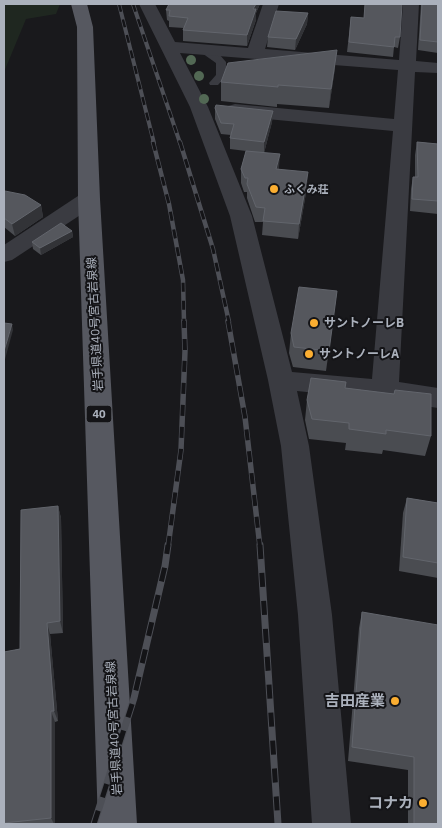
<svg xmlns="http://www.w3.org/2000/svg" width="442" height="828" font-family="'IBM Plex Sans','Noto Sans JP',sans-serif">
	<rect width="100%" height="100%" fill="#19191c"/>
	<!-- green -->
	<path fill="#1f2720" d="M4 4H60L56 14 26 19 4 72Z"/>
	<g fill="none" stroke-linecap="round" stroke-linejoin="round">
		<!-- service -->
		<path fill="#3a3b41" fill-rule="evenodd" d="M203 46 219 54 226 62V76L218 85H210L209 83 216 75V63L199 51 198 49Z"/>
		<!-- minor -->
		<g fill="#3a3b41" fill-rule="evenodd">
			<path d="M139 4H155L175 42 248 48 263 4H279L265 49 399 60 403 4H419L416 61 438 63V73L415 72 399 382 438 388V408L385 400 297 391 309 446 332 615 351 824H312L298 615 281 446 268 380 230 216 190 107ZM180 53 398 70 394 119 235 104 228 106 226 110 228 114 235 116 393 131 372 379 292 372 252 216 208 107Z"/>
			<path d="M89 193 97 194 100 199 97 204 12 260 4 262V245L81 194Z"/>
		</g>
		<!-- primary -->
		<path fill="#565860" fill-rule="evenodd" d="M71 4H87L93 27 100 199 137 824H98L78 199 77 27Z"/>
		<!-- rail-far3 casing -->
		<g stroke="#4d4f56" stroke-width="4">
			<g id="rail-far3">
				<path d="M119 4 154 143"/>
				<path d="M133 4 180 143"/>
			</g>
		</g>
		<!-- rail-far2 casing -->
		<g stroke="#4d4f56" stroke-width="4.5">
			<g id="rail-far2">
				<path d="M153 142 169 204 183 280 184 322"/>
				<path d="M180 142 213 249 229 322"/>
			</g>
		</g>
		<!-- rail-far1 casing -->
		<g stroke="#4d4f56" stroke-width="5.5">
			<g id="rail-far1">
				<path d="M228 321 245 417 260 547"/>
				<path d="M168 547 181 450 185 351 184 321"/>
			</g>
		</g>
		<!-- rail casing -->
		<g stroke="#4d4f56" stroke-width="7">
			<g id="rail">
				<path d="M260 545 278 824"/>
				<path d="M94 824 134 698 165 566 168 545"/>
			</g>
		</g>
		<!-- rail-far3 -->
		<use href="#rail-far3" stroke="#141417" stroke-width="2.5" stroke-dasharray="8" stroke-linecap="butt"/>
		<!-- rail-far2 -->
		<use href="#rail-far2" stroke="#141417" stroke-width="3" stroke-dasharray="9" stroke-linecap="butt"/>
		<!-- rail-far1 -->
		<use href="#rail-far1" stroke="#141417" stroke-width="4" stroke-dasharray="11" stroke-linecap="butt"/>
		<!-- rail -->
		<use href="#rail" stroke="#141417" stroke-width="5" stroke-dasharray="14" stroke-linecap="butt"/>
	</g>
	<!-- trees -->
	<g fill="#526854">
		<circle cx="191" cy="60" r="5"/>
		<circle cx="199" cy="76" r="5"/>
		<circle cx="204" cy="99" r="5"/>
	</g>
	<!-- wall -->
	<g fill="#4a4c51">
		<path d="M169 4H260L256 13V20L247 46 183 41V30L184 28 169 27V21L167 20 166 10Z"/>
		<path d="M365 4 400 37 398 48 394 47 393 57 347 52 351 17 364 18Z"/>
		<path d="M421 4H438V53L418 50Z"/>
		<path d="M308 13 307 24 295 50 267 47 268 37Z"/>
		<path d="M335 68 329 108 277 104V107L221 101V82Z"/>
		<path d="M215 108 273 111 272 122 264 153 279 169 307 187 298 239 262 235 263 222H255L247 198V192H244L241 183V169L246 151 230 149V138L231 135 221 134 215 119Z"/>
		<path d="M417 142 438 144V214L410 211 411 189 413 177H415V155Z"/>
		<path d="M4 192 41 205 43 217 15 236 4 227Z"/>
		<path d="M72 231 73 237 41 255 33 249 32 242Z"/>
		<path d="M337 291 326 371 293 367 289 353 291 333Z"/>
		<path d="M345 388 394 394 395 390 431 436 425 456 383 450 382 454 345 450 346 443 309 439 305 420 307 400Z"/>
		<path d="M407 498 438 503V578L399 571 403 513Z"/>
		<path d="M58 506 61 518 63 633 50 634 58 721 55 722V824H4V652L20 649Z"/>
		<path d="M362 612 438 824H408V770L348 761 359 628Z"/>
	</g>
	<!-- shaded-wall -->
	<g fill="#323337">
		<path d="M256 4H260L256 13V20L247 46V35L253 9Z"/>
		<path d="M308 13 307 24 295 50 296 39Z"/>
		<path d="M337 50 335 68 329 108 331 89Z"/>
		<path d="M273 111 272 122 264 153V142Z"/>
		<path d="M280 154 279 168 275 183 276 169Z"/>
		<path d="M308 172 307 187 298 239 299 224Z"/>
		<path d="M41 205 43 217 15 236 12 224Z"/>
		<path d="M72 231 73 237 41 255 40 248Z"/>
		<path d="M12 324 13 330 4 363V351Z"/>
		<path d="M58 506 61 518 63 633 60 621Z"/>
		<path d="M47 623 50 634 58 721 54 711Z"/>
		<path d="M51 711 55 722V824H54L51 818Z"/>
	</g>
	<!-- building -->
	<g fill="#55575d" stroke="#62656c">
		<path d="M169 4H256L253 9H256L247 35 183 30 188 18 169 16 170 10H166Z"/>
		<path d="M365 4H402L400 37H395L394 47 349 42 351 17 364 18Z"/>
		<path d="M422 4H438V42L420 40Z"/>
		<path d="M276 11 308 13 296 39 268 37Z"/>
		<path d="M337 50 331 89 278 85V87L221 82 228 63Z"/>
		<path d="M216 105 273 111 264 142 230 138 234 124 221 123 215 108Z"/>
		<path d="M417 142 438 144V201L412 199 413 177H418Z"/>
		<path d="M246 151 280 154 276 169 308 172 299 224 263 221 265 208 256 207 247 184 248 178H245L241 169Z"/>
		<path d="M5 191 25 195 41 205 12 224 4 218V192Z"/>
		<path d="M61 223 72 231 40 248 32 242Z"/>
		<path d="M299 287 337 291 329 351 294 347 291 333Z"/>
		<path d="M4 323 12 324 4 351Z"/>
		<path d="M311 378 346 382 345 388 394 394 395 390 431 394V436L386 430V434L349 429V423L312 419 307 400Z"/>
		<path d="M407 498 438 503V563L403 557Z"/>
		<path d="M58 506 60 621 47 623 54 711H51V818L4 823V652L20 649 21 510Z"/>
		<path d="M362 612 438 625V824H414V757L352 747Z"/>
	</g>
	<!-- markers -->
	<g fill="#fbae31" stroke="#141417" stroke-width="2">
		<circle cx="274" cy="189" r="5"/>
		<circle cx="314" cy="323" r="5"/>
		<circle cx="309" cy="354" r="5"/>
		<circle cx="395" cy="701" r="5"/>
		<circle cx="423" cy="803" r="5"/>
	</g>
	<g text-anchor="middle" stroke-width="4" stroke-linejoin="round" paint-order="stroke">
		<!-- far-poi labels -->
		<g font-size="11" font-weight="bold" fill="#abb1bc" stroke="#141417" text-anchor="start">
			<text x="284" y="193">ふくみ荘</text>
		</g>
		<!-- shield labels -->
		<rect fill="#141417" stroke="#7e828a" stroke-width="1" x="86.5" y="405.5" width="25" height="17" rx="4"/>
		<g font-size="11" font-weight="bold" fill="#abb1bc">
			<text x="99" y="418">40</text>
		</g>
		<!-- poi labels -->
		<g font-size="12" font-weight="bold" fill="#abb1bc" stroke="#141417" text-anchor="start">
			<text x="324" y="327">サントノーレB</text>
			<text x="319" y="358">サントノーレA</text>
		</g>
		<!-- street labels -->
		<g font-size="12" fill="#abb1bc" stroke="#141417">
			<text transform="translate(95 324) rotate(-93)" y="4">岩手県道40号宮古岩泉線</text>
			<text transform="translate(114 728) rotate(-93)" y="4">岩手県道40号宮古岩泉線</text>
		</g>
		<!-- near-poi labels -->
		<g font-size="15" font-weight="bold" fill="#abb1bc" stroke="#141417" text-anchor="end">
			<text x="385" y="706">吉田産業</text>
			<text x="413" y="808">コナカ</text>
		</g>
	</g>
	<!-- border -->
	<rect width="442" height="828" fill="none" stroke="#abb1bc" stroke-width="10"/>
</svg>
